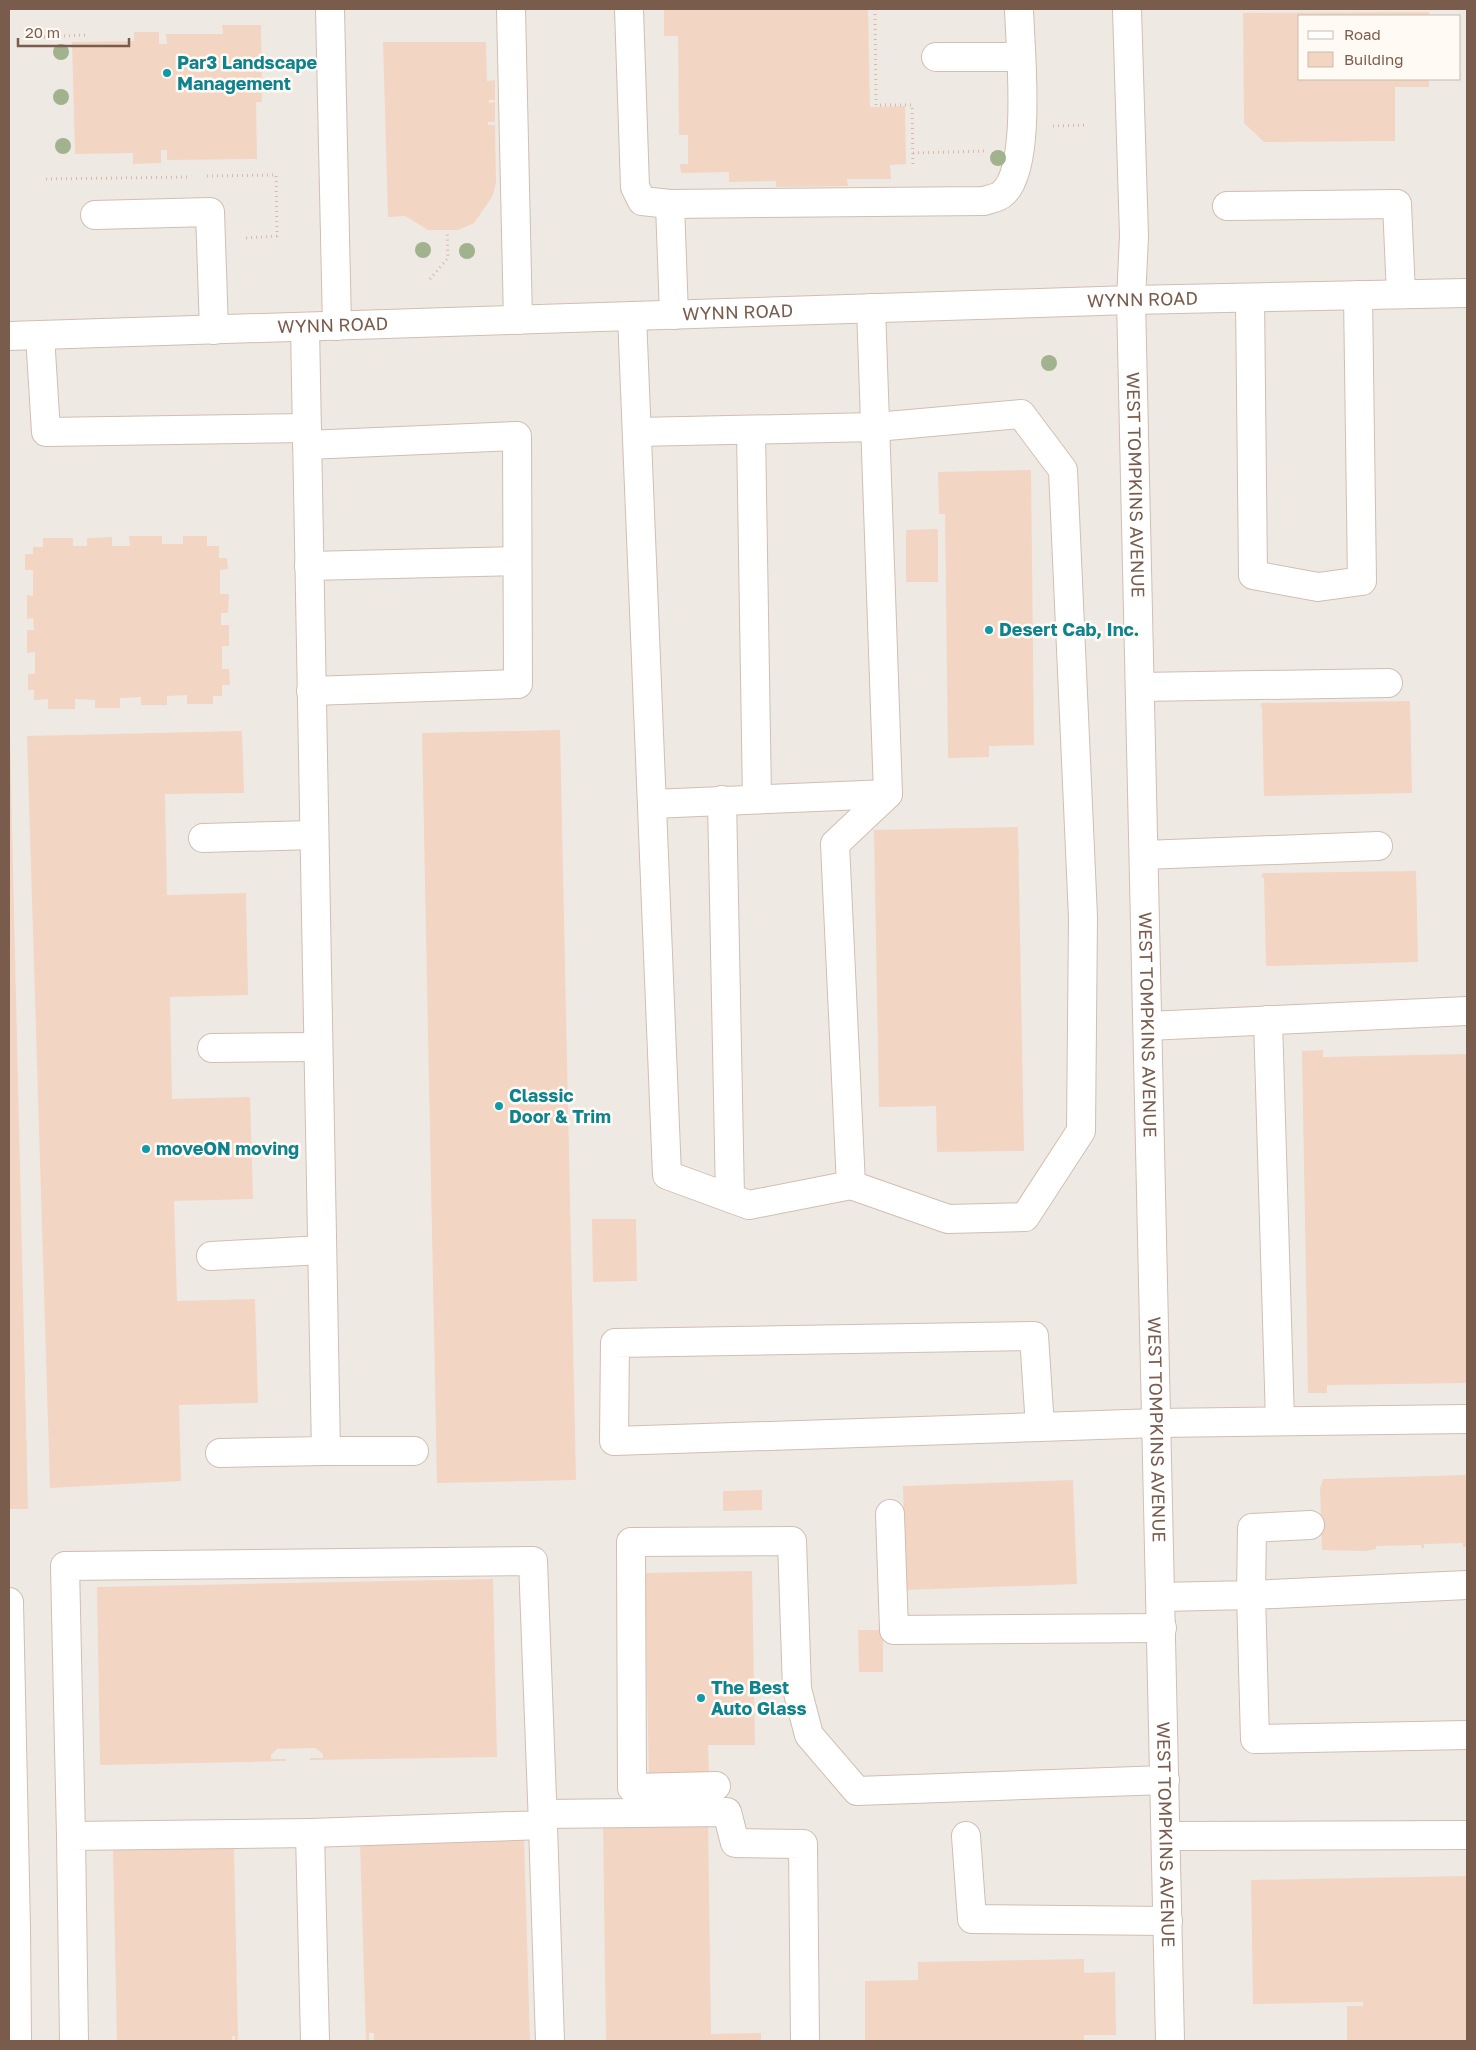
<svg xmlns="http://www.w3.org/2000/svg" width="1476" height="2050" font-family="'Golos Text',sans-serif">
	<rect width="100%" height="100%" fill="#fdf6ec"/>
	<!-- industrial -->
	<path fill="#efe9e4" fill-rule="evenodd" d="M9 9H1467V2041H9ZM1300 16H1460V79H1300Z"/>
	<!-- building -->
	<g fill="#f3d5c3">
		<path d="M664 9H868L870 107 905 106 906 164 890 165 891 179H847L848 186 776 187V181L729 182V172L681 173 680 164H688V135H679L678 36H664Z"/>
		<path d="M1429 12V16H1300V79H1429V87H1395V141L1264 142 1244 123 1243 13Z"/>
		<path d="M222 25H261L262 102H256L257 159 167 160V150H161V163L133 164V153L75 154 72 42 134 41V32H159V44H167L166 34H223Z"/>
		<path d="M383 42H486L487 81 495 80V100H489V103L495 102V122H488V125H495L496 183 492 197 474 223 458 230H428L405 216 388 217Z"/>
		<path d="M1031 470 1034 745 989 746V757L948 758 945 514H939L938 472Z"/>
		<path d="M938 529V582H906V530Z"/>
		<path d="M129 536H162V544H183V536H207V546H219V558H227L228 569 220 570V594H229L228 613H221V625H229V646H222V669H229L230 685H222V696H213V704H187V695L167 696V705H141V697L120 698V708H95V700L75 699V709H48V699L34 700V690H28V674H35V652L27 653V630H34L33 618 27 619V595L33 596V570H25V554H33V547H43V538H73V546H87V538L112 537V546H130Z"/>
		<path d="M9 697 28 1509H9Z"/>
		<path d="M1410 701 1412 793 1264 796 1262 707 1260 706 1262 703Z"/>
		<path d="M560 730 576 1480 437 1483 422 733Z"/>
		<path d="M242 731 244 793 165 794 167 895 246 893 248 995 170 997 172 1099 250 1097 253 1199 174 1201 177 1301 255 1299 258 1403 179 1405 181 1481 50 1488 27 736Z"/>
		<path d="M1018 827 1024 1151 937 1152 936 1106 879 1107 874 830Z"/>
		<path d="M1416 871 1418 962 1266 966 1264 878 1261 877 1263 873Z"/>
		<path d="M1323 1050V1057L1467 1054V1383L1327 1385V1393H1308L1302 1051Z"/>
		<path d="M592 1219H636L637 1281 593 1282Z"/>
		<path d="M1467 1475 1466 1547H1463V1543L1424 1544V1548H1421V1545L1376 1546V1549L1366 1551 1322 1550 1320 1488 1323 1479Z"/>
		<path d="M1073 1480 1077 1584 906 1590 903 1486Z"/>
		<path d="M762 1490V1510L723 1511V1491Z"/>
		<path d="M752 1571 755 1745H708L709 1775 649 1783 645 1573Z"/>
		<path d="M493 1579 497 1757 310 1760V1758H323V1754L315 1748 277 1749 271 1755V1759H286V1761L100 1765 97 1587Z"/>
		<path d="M858 1630H883V1672H859Z"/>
		<path d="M708 1820 711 2034 761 2033V2041H606L603 1822Z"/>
		<path d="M524 1838 530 2041H374V2033H369V2041H366L360 1843Z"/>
		<path d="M234 1847 238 2041H235V2036H232V2041H117L113 1849Z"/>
		<path d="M1467 1876V2041H1347V2006H1363V2002L1253 2004 1251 1880Z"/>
		<path d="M1084 1959V1973L1115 1972 1116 2035H1084V2041H865V1981L918 1980V1962Z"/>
	</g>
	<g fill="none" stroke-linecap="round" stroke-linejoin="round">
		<!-- minor casing -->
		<g stroke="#d1beb0" stroke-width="30">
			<g id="minor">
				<path d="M330 9 337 326"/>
				<path d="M511 9 518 320"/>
				<path d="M629 9 635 187 642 201 670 204 984 201C989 199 998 198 1002 194 1033 171 1020 47 1019 9"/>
				<path id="s1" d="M1127 9 1134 236 1131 300 1170 2041"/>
				<path d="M936 57H1020"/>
				<path d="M670 204 674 315"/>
				<path d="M1227 206 1397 204 1401 294"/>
				<path d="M95 215 210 212 214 330"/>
				<path d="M1250 298 1253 575 1318 587 1362 581 1358 295"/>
				<path d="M632 316 667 1175 749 1205 851 1185 835 844 888 794 871 308"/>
				<path d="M40 335 46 432 307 428"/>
				<path id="s2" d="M9 336 1131 300 1467 293"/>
				<path d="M751 430 757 799"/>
				<path d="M637 432 876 427 1021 414 1063 470 1083 917 1081 1131 1025 1217 948 1219 851 1185"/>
				<path d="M307 445 517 436 518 684 311 691"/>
				<path d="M309 566 517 561"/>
				<path d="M1140 687 1388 683"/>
				<path d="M722 800 730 1197"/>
				<path d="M652 804 888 794"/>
				<path d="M203 838 314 835"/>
				<path d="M1144 855 1378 846"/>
				<path d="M1268 1020 1280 1421"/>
				<path d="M1148 1026 1467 1011"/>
				<path d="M212 1048 318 1047"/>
				<path d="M211 1256 322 1250"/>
				<path d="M1040 1427 1034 1336 615 1343 614 1441 1040 1427 1157 1423 1467 1419"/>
				<path d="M326 1451H414"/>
				<path d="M220 1453 326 1451 305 327"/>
				<path d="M890 1514 894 1630 1162 1628"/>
				<path d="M1467 1585 1251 1595 1255 1739 1467 1735"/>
				<path d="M1160 1597 1251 1595 1252 1528 1310 1525"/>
				<path d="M9 1602 16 1928H9"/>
				<path d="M716 1786 632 1788 631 1542 792 1541 797 1689 809 1735 857 1791 1165 1780"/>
				<path d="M543 1814 727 1812 735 1843 803 1844 805 2041"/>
				<path d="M543 1825 550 2041"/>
				<path d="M71 1836 65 1566 533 1561 543 1825 310 1833"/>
				<path d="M966 1836 972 1919 1168 1921"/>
				<path d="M1166 1836 1467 1835"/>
				<path d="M16 1928 17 2041"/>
				<path d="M74 2041 71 1836 310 1833 315 2041"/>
			</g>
		</g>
		<!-- path -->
		<g stroke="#d9b8a5" stroke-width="3" stroke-dasharray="1 4" stroke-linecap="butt">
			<path d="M875 9 876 105H912L913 168"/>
			<path d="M44 37 87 35"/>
			<path d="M1053 126 1088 125"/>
			<path d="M913 153 987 151"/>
			<path d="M207 176 276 175 277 236 245 238"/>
			<path d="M46 179 188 177"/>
			<path d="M430 279 448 258 447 231"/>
		</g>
		<!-- minor -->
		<use href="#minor" stroke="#fff" stroke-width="28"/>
	</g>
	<!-- trees -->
	<g fill="#a0b28e">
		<circle cx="61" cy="52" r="8"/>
		<circle cx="61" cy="97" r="8"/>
		<circle cx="63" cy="146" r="8"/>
		<circle cx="998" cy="158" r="8"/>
		<circle cx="423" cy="250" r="8"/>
		<circle cx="467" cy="251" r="8"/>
		<circle cx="1049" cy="363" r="8"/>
	</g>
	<!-- markers -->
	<g fill="#0f9aa8" stroke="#fffaf3" stroke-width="2">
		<circle cx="167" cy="73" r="5"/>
		<circle cx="989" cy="630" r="5"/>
		<circle cx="499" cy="1106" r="5"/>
		<circle cx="146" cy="1149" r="5"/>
		<circle cx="701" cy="1698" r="5"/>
	</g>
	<g text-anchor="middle" stroke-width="5" stroke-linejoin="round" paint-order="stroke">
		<!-- culture labels -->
		<g font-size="18" font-weight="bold" fill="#0d838f" stroke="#fffaf3" text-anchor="start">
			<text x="177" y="69">Par3 Landscape<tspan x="177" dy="21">Management</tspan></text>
			<text x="999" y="636">Desert Cab, Inc.</text>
			<text x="509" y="1102">Classic<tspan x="509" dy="21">Door &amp; Trim</tspan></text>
			<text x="156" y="1155">moveON moving</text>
			<text x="711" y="1694">The Best<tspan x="711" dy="21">Auto Glass</tspan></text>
		</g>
		<!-- street labels -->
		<g font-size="18" fill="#7a5c4d" stroke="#fffaf3">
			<text dy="6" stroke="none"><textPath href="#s2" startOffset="1134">WYNN ROAD</textPath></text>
			<text dy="6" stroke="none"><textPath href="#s2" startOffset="729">WYNN ROAD</textPath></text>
			<text dy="6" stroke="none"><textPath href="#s2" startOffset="324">WYNN ROAD</textPath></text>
			<text dy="6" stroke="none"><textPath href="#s1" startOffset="476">WEST TOMPKINS AVENUE</textPath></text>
			<text dy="6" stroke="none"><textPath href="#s1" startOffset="1016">WEST TOMPKINS AVENUE</textPath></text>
			<text dy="6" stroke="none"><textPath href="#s1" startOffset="1421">WEST TOMPKINS AVENUE</textPath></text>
			<text dy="6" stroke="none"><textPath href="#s1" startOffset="1826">WEST TOMPKINS AVENUE</textPath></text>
		</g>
	</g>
	<!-- border -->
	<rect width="1476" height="2050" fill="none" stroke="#7a5c4d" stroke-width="20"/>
	<!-- legend -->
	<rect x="1298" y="15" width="162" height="65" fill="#fffaf3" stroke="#cabbb1"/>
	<rect x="1308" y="31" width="25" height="8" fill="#ffffff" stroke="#cabbb1"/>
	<text x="1344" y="40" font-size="15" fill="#7a5c4d">Road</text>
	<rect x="1308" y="52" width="25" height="15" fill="#f3d5c3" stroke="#cabbb1"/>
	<text x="1344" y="65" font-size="15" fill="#7a5c4d">Building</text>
	<!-- scale -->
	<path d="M18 38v8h111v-8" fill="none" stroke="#7a5c4d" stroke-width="2.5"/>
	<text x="25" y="38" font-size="15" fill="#7a5c4d" stroke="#fffaf3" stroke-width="4" paint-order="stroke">20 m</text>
</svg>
